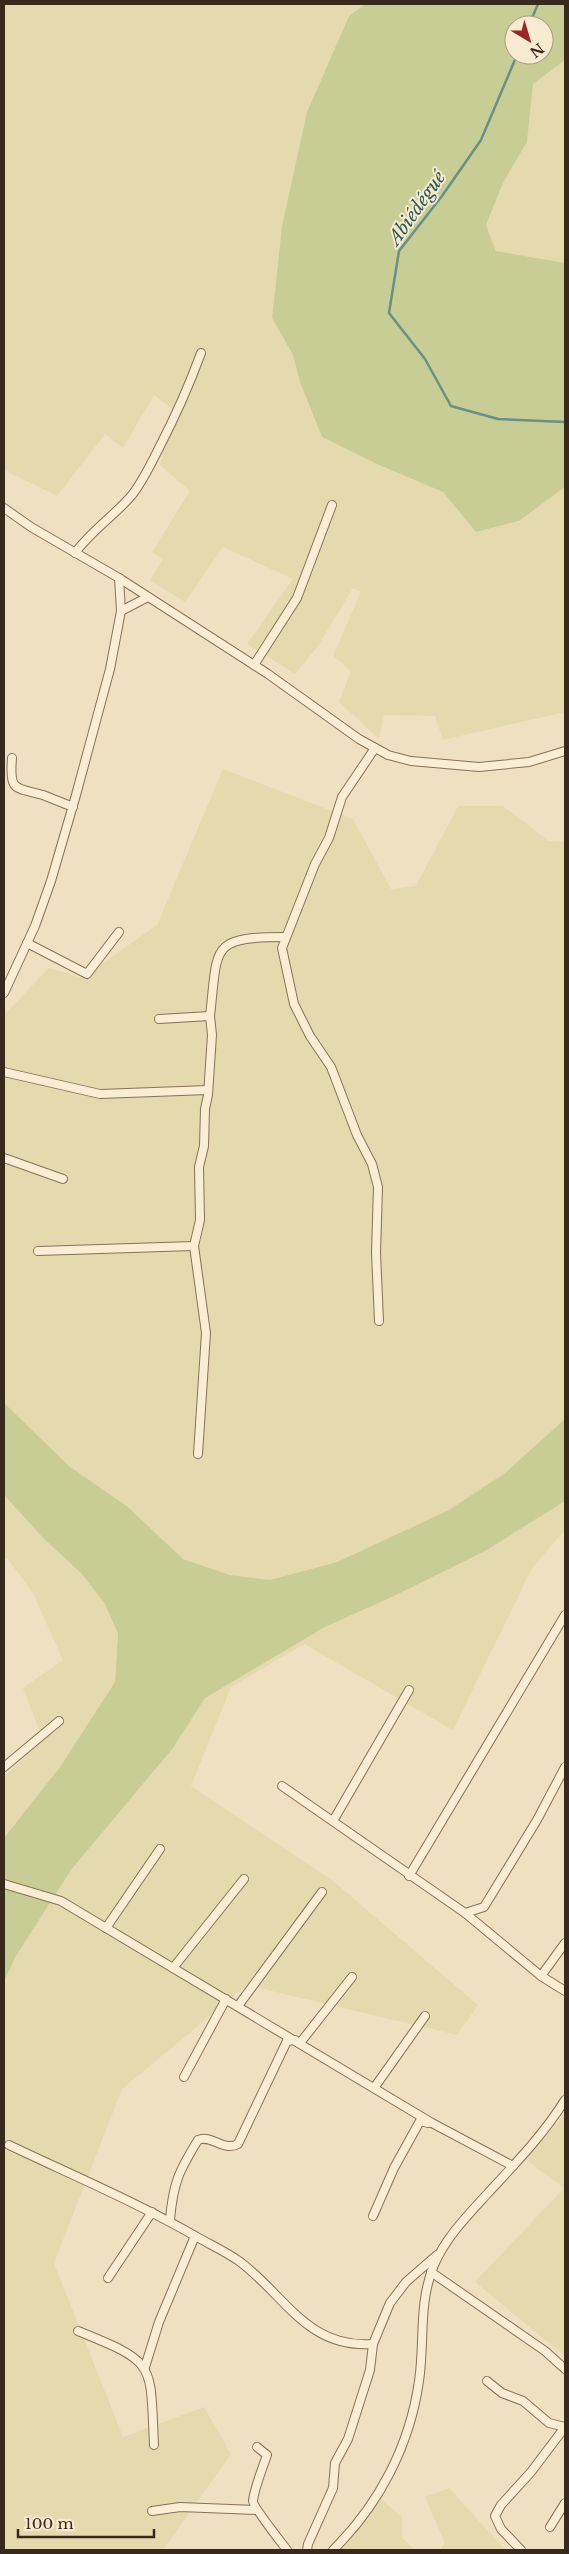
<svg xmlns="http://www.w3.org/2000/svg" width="569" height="2554" font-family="'Libre Baskerville',serif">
	<rect width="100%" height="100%" fill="#efe0c1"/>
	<!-- farmland -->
	<g fill="#e4daae">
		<path d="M4 4H365L349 16 307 112 282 226 272 318 293 355 300 382 322 437 379 465 443 492 476 532 519 521 565 487V712L443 740 435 716 384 715 379 739 339 702 351 671 333 656 361 592 353 588 318 646 295 674 247 644 293 579 223 547 185 602 150 580 163 559 152 552 190 491 160 465 174 410 154 395 123 448 105 434 57 496 4 470Z"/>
		<path d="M565 60V263L496 251 486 225 503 183 527 142 533 84Z"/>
		<path d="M223 769 353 819 391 889 416 886 458 806H503L549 841 565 842V1419L505 1473 449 1510 337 1562 270 1580 230 1575 183 1559 128 1507 69 1466 4 1403V1015L49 968 82 978 157 925Z"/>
		<path d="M4 1495 44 1539 81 1573 105 1604 118 1634 115 1682 60 1767 4 1838V1777L43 1740 23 1688 63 1660 33 1593 7 1558 4 1559Z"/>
		<path d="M565 1501V1530L532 1568 453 1730 304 1644 231 1687 191 1786 333 1881 478 2005 457 2035 247 1985 122 2089 54 2263 123 2437 204 2407 231 2454 163 2550H4V1981L16 1956 71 1870 173 1748 205 1698 325 1627 392 1597 485 1551Z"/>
		<path d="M565 2115V2356L475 2282 564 2188 525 2159Z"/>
		<path d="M449 2488 505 2550H440L445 2543 425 2497Z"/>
		<path d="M376 2495 402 2517V2538L415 2550H335Z"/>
	</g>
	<!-- green -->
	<g fill="#c7cd95" fill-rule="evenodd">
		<path d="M365 4H565V60L533 84 527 142 503 183 486 225 496 251 565 263V487L519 521 476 532 443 492 379 465 322 437 300 382 293 355 272 318 282 226 307 112 349 16ZM514 25H544V55H514Z"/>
		<path d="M4 1403 69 1466 128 1507 183 1559 230 1575 270 1580 337 1562 449 1510 505 1473 565 1419V1501L485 1551 392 1597 325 1627 205 1698 173 1748 71 1870 16 1956 4 1981V1838L60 1767 115 1682 118 1634 105 1604 81 1573 44 1539 4 1495Z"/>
	</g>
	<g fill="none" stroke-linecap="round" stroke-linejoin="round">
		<!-- stream -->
		<g stroke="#6a8f85" stroke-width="2.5">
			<path d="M529 25 538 4"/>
			<path d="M517 55 481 140 442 196 399 251 389 313 425 359 451 406 498 419 565 422"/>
		</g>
		<!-- minor casing -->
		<g stroke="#887158" stroke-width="10">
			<g id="minor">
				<path d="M4 508 31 527 119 578 268 674 359 739 388 755 411 761 479 767 529 762 565 751"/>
				<path d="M75 553C91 531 114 516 132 495 143 481 151 464 159 448 175 417 189 386 201 353"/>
				<path d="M121 611 148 597"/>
				<path d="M254 665 297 598 332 505"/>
				<path d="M375 748 342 797 329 838 315 864 282 948 294 1004 310 1036 331 1067 357 1135 372 1164 378 1187 376 1253 379 1321"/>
				<path d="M12 758C9 793 16 787 43 795 53 799 63 803 73 807"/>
				<path d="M27 943 87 974 119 932"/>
				<path d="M4 993 35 926 51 881 76 795 110 669 121 611 119 578"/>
				<path d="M159 1019 210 1016C218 947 209 937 285 937"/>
				<path d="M4 1072 100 1094 208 1090"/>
				<path d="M4 1158 63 1179"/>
				<path d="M38 1251 194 1246"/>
				<path d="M198 1454 206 1333 194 1246 200 1220 199 1167 204 1146 205 1109 208 1095 212 1035 210 1016"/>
				<path d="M4 1767 59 1721"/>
				<path d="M282 1786 465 1913 541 1976 565 1991"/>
				<path d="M333 1821 409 1690"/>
				<path d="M409 1876 565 1615"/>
				<path d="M4 1884 61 1901 432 2123 513 2166"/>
				<path d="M465 1913 484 1907 537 1820 565 1767"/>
				<path d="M106 1928 160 1849"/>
				<path d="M173 1968 244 1879"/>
				<path d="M541 1976 565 1943"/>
				<path d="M238 2006 322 1892"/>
				<path d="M300 2043 352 1977"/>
				<path d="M184 2077 226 1999"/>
				<path d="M374 2088 425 2016"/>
				<path d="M9 2145C72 2175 136 2202 197 2237 211 2245 226 2252 239 2261 285 2295 307 2349 373 2344"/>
				<path d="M373 2216 394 2168 420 2121 428 2123"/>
				<path d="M170 2220C173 2183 179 2171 198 2140 211 2134 224 2152 238 2144L287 2041 295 2040"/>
				<path d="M431 2272 545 2351 565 2369"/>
				<path d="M108 2278 152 2212"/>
				<path d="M78 2331C157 2363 150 2362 154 2445"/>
				<path d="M145 2367 159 2322 195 2236"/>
				<path d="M487 2381 502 2393 523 2401 549 2423 565 2427"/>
				<path d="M257 2447 267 2455C263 2467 254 2489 253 2501 253 2507 281 2542 287 2550"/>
				<path d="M152 2511 180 2507 256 2510"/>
				<path d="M550 2527 565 2503"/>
				<path d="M307 2550 308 2544 333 2488 335 2463 348 2439 370 2370 373 2344 390 2303 406 2282 437 2255"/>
				<path d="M333 2550C379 2505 410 2445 419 2381 425 2342 418 2303 434 2265 446 2237 468 2215 488 2193 515 2164 544 2134 565 2100"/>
				<path d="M521 2550 501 2529 495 2516 501 2505 531 2472 565 2427"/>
			</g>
		</g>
		<!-- minor -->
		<use href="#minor" stroke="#f9edd4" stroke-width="8"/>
	</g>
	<g text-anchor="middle" stroke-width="4" stroke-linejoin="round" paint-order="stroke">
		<!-- water labels -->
		<g font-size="18" font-style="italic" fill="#2c5854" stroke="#f6ead0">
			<text transform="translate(417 208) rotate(-55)" y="6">Abiédégué</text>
		</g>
	</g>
	<!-- border -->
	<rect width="569" height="2554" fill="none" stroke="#38291d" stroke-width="10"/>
	<!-- north arrow -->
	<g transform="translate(529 40) rotate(142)"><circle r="24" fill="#f6ead0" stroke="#aa9d88"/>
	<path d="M0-4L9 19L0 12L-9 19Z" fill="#98272a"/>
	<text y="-8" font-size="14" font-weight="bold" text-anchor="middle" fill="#38291d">N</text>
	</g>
	<!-- scale -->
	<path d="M18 2529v8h136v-8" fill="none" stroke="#38291d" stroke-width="2.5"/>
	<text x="25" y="2529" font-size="15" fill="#38291d" stroke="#f6ead0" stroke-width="4" paint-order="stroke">100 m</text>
</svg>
